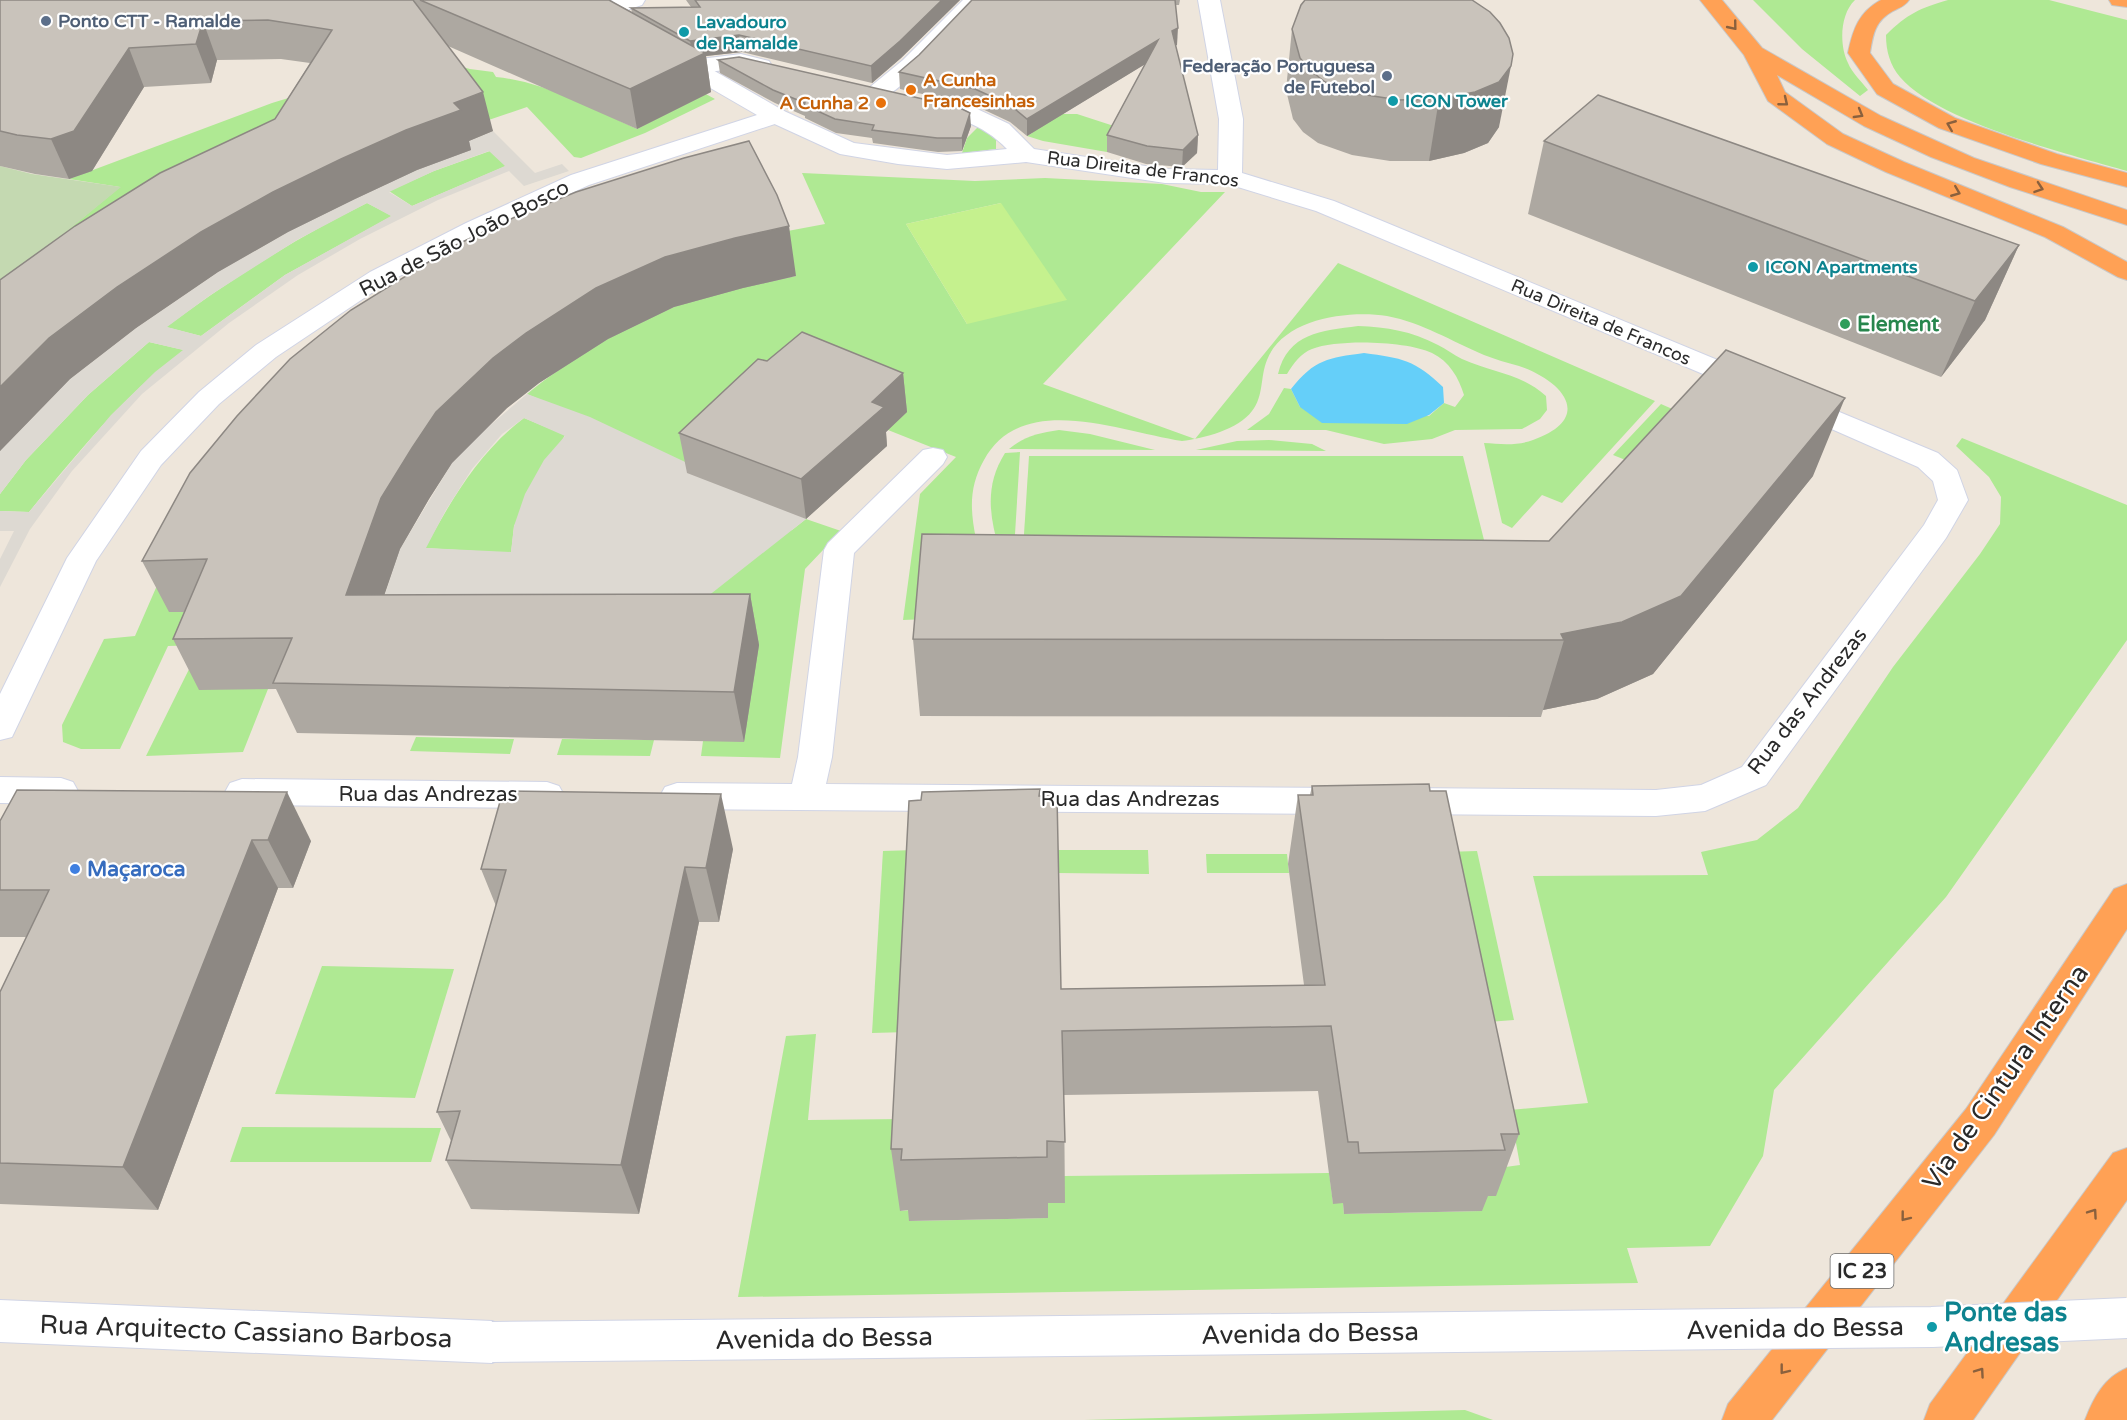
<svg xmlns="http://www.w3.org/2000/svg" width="2127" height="1420" font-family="'Varela Round',sans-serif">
	<rect width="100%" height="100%" fill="#eee6db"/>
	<!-- green -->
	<g fill="#afe993" fill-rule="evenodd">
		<path d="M1753 0H1855C1840 14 1839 45 1848 63 1852 73 1862 82 1868 90L1860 96 1802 49Z"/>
		<path d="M1948 0H2049L2127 20V171C2069 154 1938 122 1900 77 1890 65 1886 51 1886 35 1907 14 1920 8 1948 0Z"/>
		<path d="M436 60 470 69 493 72 496 77C546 82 592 109 637 129L656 119 671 75 715 99 645 133 581 158 574 157 527 107 0 286 120 187 69 179 272 103 367 74Z"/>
		<path d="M1033 114H1077L1117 127 1107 152 1043 141 1027 136 1032 133Z"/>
		<path d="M979 126 996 139V149L962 153 967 138Z"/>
		<path d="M490 151 506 166 412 206 389 191 434 171Z"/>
		<path d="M802 173 975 181 1045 178 1162 184 1201 192H1225L1043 384 1195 439 1338 263 1655 401 1562 503 1542 495 1512 528 1502 523 1484 443C1500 444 1517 446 1533 440 1595 418 1563 381 1519 366 1507 363 1495 359 1484 355 1451 341 1423 323 1387 316 1349 310 1283 318 1267 360 1260 377 1264 396 1252 411 1238 430 1204 438 1182 441 1121 432 1022 390 984 460 969 487 970 509 976 539L927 619 903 620 920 494 956 457 888 430 693 466 527 394C570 359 622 327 674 307 713 292 755 285 796 276L777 233 825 224ZM1001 203 967 324 906 224Z"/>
		<path d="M367 203 392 216 285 275 201 336 166 327C230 280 297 237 367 203Z"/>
		<path d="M1358 326C1387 327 1411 331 1438 345 1446 349 1454 355 1462 359 1493 373 1520 373 1546 396L1547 410 1540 419 1522 429 1455 430 1432 439 1384 444 1326 430H1247L1269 414 1284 388 1291 389 1300 407 1429 416 1444 403 1455 407 1464 395C1459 378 1449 361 1432 353 1406 341 1338 339 1312 349 1301 353 1293 364 1287 374H1278C1288 333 1321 331 1358 326Z"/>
		<path d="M149 342 184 350C123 396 77 454 29 512L0 511V494L26 460 88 395Z"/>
		<path d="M1661 404 1704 423 1658 473 1613 455Z"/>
		<path d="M524 418 565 435 514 526 511 553 425 548C452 499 479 452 524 418Z"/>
		<path d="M1059 430 1090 434 1155 450 1009 449C1025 436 1039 433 1059 430Z"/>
		<path d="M1962 438 2127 505V640L1946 897 1774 1090 1763 1156 1710 1246 1627 1248 1638 1283 738 1297 786 1036 816 1034 808 1120 904 1119 901 1211 910 1210V1221L1048 1218V1203L1064 1176 1329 1173 1333 1203H1343L1344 1214 1482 1211 1479 1196H1496L1491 1169 1520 1165 1510 1110 1588 1103 1533 876 1708 875 1701 852 1757 840 1798 808 1893 667 1980 554 2000 524 2001 497 1989 477 1956 446Z"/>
		<path d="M1269 440 1312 444 1326 451 1196 450 1237 441Z"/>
		<path d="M1020 452 1014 551 999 549C989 514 985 485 1005 453Z"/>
		<path d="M1029 456H1463L1488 556 1023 550Z"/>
		<path d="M806 519 841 531 805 569 780 758 701 756 703 741 330 646 792 530Z"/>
		<path d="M162 574 232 610 268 689 243 752 146 756 201 645 168 646 120 749H81L63 742 62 725 104 639 135 636Z"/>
		<path d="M416 737 514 739 510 754 410 751Z"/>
		<path d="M562 739 654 740 650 756 557 755Z"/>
		<path d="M916 850 908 1032 872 1033 883 851Z"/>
		<path d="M1057 850H1148L1149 874 1057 873Z"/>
		<path d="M1477 851 1514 1020 1488 1022 1413 853Z"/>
		<path d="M1206 854H1287L1289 873H1207Z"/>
		<path d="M322 966 454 969 415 1098 275 1094Z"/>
		<path d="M242 1127 441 1128 431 1162H230Z"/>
		<path d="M1465 1410 1493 1420H1084Z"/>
	</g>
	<!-- cemetery -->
	<path fill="#c4d9b1" d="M0 166 32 174 121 187 0 286Z"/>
	<!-- pitch -->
	<path fill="#c5f18e" d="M1001 203 1067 300 967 324 906 224Z"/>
	<!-- plaza -->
	<g fill="#ddd9d2" fill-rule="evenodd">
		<path d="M493 131 535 173 562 164 569 171 524 186 509 171 438 200 360 239 298 275 229 323 142 394 72 471 30 529 0 587V559L14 531H0V511L29 512 111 415 155 372 183 350 149 342 88 395 26 460 0 494V450L70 379 136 328 218 272 288 232 465 143ZM489 151 505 166 412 206 389 192 434 171ZM367 203 391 216 285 275 201 336 167 327 209 296 297 240Z"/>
		<path d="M527 394 590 417 806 519 698 604 381 606 400 549 452 463 475 438ZM524 418 565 436 544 460 525 494 514 526 511 552 426 548 446 510 472 469 502 434Z"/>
	</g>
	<!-- water -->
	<path fill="#65cff9" d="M1364 353C1402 358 1415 360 1443 387L1444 403 1429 415 1407 424 1322 423 1300 407 1291 389C1315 359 1328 358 1364 353Z"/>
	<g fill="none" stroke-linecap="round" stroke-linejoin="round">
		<!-- street casing -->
		<g stroke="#d0d4e5" stroke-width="2">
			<g id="street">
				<path d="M963 0H986C974 18 901 91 884 97 879 99 875 98 870 97L867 92 870 87 903 60Z"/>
				<path d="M1198 0H1220L1243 119 1242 173 1334 201 1761 378 1765 384 1761 390 1751 393 1741 390 1316 211 1228 184 1165 183 1026 162 947 169 898 164 840 154 768 121 764 116 768 111 776 109 784 111 854 143 947 155 1007 149C982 123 955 117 921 109L917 104 921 99 929 97 975 108 1009 124 1034 149 1165 169 1218 170 1219 119Z"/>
				<path d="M741 54 769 61 772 66 769 71 761 73 741 68 692 74 684 72 681 67 684 62 692 60Z"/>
				<path d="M1796 394 1938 453 1957 470 1968 500 1946 538 1766 785 1705 811 1656 816 1403 814 1391 810 1386 801 1391 792 1403 788 1656 790 1701 785 1742 767 1924 525 1938 500 1933 481 1918 467 1786 409 1782 403 1786 397Z"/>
				<path d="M933 448 943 450 947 457 943 464 854 553 832 757 826 784 1342 788 1354 792 1359 801 1354 810 1342 814 677 809 665 805 660 796 665 787 677 783 792 784 798 757 824 550 828 543 923 450Z"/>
				<path d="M0 777 61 778 73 782 78 791 73 800 61 804 0 803Z"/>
				<path d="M242 779 547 782 559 786 564 795 559 804 547 808 242 805 230 801 225 792 230 783Z"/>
			</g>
		</g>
		<!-- secondary casing -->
		<g stroke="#d0d4e5" stroke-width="2">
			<g id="secondary">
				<path d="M613 0H645L642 5C617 13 593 25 567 19L564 14 567 9 592 8Z"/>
				<path d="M670 48 678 50 784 111 788 116 784 121 589 185 484 233 388 282 276 357 219 404 161 465 96 561 12 737 0 740V694L67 558 141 451 199 392 256 345 370 272 466 223 571 175 757 115 662 60 659 55 662 50Z"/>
				<path d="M0 1300 492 1321 507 1327 514 1342 507 1357 492 1363 0 1342Z"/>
			</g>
		</g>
		<!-- highway casing -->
		<g stroke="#c8c8c8" stroke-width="2">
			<g id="highway">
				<path d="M1700 0H1722L1762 48 1881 116 1974 158 2127 210V225L2010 187 1931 157 1864 126 1777 75 1785 92 1843 134 1904 162 2063 227 2127 262V280L2118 277 2045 237 1886 172 1827 144 1768 101 1744 55Z"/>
				<path d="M1881 0H1909C1905 6 1899 8 1893 11 1875 21 1873 34 1870 53L1893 84 1955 118 2057 154 2127 173V187L2041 164 1939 128 1877 94 1848 53C1853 29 1859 12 1881 0Z"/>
				<path d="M2109 0H2127V7L2112 5Z"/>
				<path d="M2127 884V929L1994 1135 1772 1420H1722L1728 1404 1966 1109 2114 889Z"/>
				<path d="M2127 1148V1200L1973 1420H1924L1930 1404 2113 1153Z"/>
				<path d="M2127 1368V1420H2085C2094 1397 2104 1378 2127 1368Z"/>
			</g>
		</g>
		<!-- street -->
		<use href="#street" fill="#fff" fill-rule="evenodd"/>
		<!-- secondary -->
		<use href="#secondary" fill="#fff" fill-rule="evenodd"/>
		<!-- highway -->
		<use href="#highway" fill="#ffa155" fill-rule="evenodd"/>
		<!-- secondary-bridge casing -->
		<g stroke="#d0d4e5" stroke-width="42" stroke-linecap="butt">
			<path id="secondary-bridge" d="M492 1342 1932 1327 2127 1318"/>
		</g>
		<!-- secondary-bridge -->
		<use href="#secondary-bridge" stroke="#fff" stroke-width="40"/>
	</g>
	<!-- wall -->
	<g fill="#ada8a1">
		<path d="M0 0H609L632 12 631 8 691 7 686 0H960L901 58 872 83 742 52 706 56 711 92 637 129 448 46 493 131 469 141 471 150 417 170 355 199 288 232 218 272 136 328 70 379 0 451V280L275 119 310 63 281 59 217 60 211 83 144 87 92 171 69 179 35 174 0 166Z"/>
		<path d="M972 0H1180L1179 5H1176L1177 45H1175L1198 135 1197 153 1182 167 1146 164 1107 152V135L1145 64 1027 136 1010 122 976 106 900 89 899 72 919 55Z"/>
		<path d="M1292 29 1499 127 1488 143 1464 153 1429 161H1390L1352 155 1318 143 1303 132 1293 119 1286 90Z"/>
		<path d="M718 60 971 126 962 151 938 152 873 143 872 138 836 133 805 118V116L775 103 720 73Z"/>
		<path d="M1544 141 2019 245 1985 320 1941 377 1528 214Z"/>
		<path d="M796 276 743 288 674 307 608 339 539 383 507 408 452 463 429 499 400 549 384 595 750 594 759 645 744 742 297 733 276 689 199 690 173 639 184 612H169L142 561 290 359Z"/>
		<path d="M767 361 903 373 907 412 886 432 887 446 806 519 687 473 679 433Z"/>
		<path d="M1813 476 1653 674 1597 699 1543 710 1541 717 920 716 913 639 1549 541Z"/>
		<path d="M1312 786 1430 791 1519 1134 1496 1196H1488L1482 1211 1344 1214 1343 1203 1333 1204 1318 1091 1064 1095 1065 1203H1048V1218L909 1221 908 1210 900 1211 891 1149 921 800 1040 796 1061 989 1304 985 1288 864 1298 795H1310Z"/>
		<path d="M0 821 311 841 293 888H278L158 1210 0 1204V992L26 937H0Z"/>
		<path d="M733 849 719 922H699L639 1214 471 1209 446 1160 451 1141 437 1112 496 906 481 869Z"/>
	</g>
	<!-- shaded-wall -->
	<g fill="#8d8883">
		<path d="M942 0H960L901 58 872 83 871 66Z"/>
		<path d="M203 21 217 60 211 83 196 44Z"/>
		<path d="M1178 28 1177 45 1171 48 1172 31Z"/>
		<path d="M739 35 742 52 706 56 711 92 637 129 630 89 693 58 690 41Z"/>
		<path d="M1158 40 1157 57 1027 136V119Z"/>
		<path d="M129 48 144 87 92 171 69 179 51 139Z"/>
		<path d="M1511 66 1499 127 1488 143 1464 153 1429 161 1439 99Z"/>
		<path d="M483 92 493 131 469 141 471 150 417 170 355 199 288 232 218 272 136 328 70 379 0 451V387L49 338 117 287 201 232 273 192 454 103Z"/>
		<path d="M970 113 971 126 962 151V138Z"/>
		<path d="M1198 135 1197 153 1182 167 1183 150Z"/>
		<path d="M789 226 796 276 743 288 674 307 608 339 539 383 507 408 452 463 429 499 400 549 367 646 346 595 381 498 412 448 436 412 493 358 526 333 596 288 665 257 735 238Z"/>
		<path d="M2019 245 1985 320 1941 377 1975 301Z"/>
		<path d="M903 373 907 412 886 432 887 446 806 519 801 479 872 402Z"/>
		<path d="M1845 398 1813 476 1653 674 1597 699 1543 710 1564 640 1561 634Z"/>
		<path d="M750 594 759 645 744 742 734 692Z"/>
		<path d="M287 792 311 841 293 888 268 840Z"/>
		<path d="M721 794 733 849 719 922 706 868Z"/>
		<path d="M252 840 278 888 158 1210 123 1167Z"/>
		<path d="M685 867 699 922 639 1214 621 1165Z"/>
	</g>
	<!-- building -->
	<g fill="#c9c3bb" stroke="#8d8883" stroke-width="1.5">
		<path d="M0 0H413L483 92 454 103 461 110 406 130 341 159 273 192 201 232 117 287 49 338 0 387V280L75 226 160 173 275 119 332 30 268 20 203 21 196 44 129 48 74 131 51 139 17 135 0 131Z"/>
		<path d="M420 0H609L705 53 630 89Z"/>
		<path d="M695 0H942L900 41 871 66 739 35 690 41 631 8 700 7Z"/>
		<path d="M972 0H1175L1178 28 1172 31 1198 135 1183 150 1147 146 1107 135 1158 40 1027 119 1010 105 975 89 899 72 919 55Z"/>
		<path d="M1305 0H1472L1490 12 1500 23 1509 38 1513 54 1511 66 1499 82 1475 92 1439 99 1399 100 1360 94 1325 82 1310 70 1300 58 1292 29 1301 5Z"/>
		<path d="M739 57 958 107 970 113 962 138H937L872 130 874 125 835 119 804 105 805 103 773 90 718 60Z"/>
		<path d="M1598 95 2019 245 1975 301 1544 141Z"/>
		<path d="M749 141 777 195 789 226 735 238 665 257 596 288 526 333 493 358 436 412 412 448 381 498 346 595 750 594 734 692 273 683 292 638 173 639 207 559 142 561 190 473 237 416 290 359 351 310 456 245 515 217 576 192 684 158Z"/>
		<path d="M802 332 903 373 872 402 884 407 801 479 679 433 758 359 767 361Z"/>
		<path d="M1726 350 1845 398 1681 596 1622 622 1561 634 1564 640 913 639 922 534 1549 541Z"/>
		<path d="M1429 784 1430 791H1446L1519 1134H1501L1505 1150 1359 1153 1358 1142H1348L1331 1026 1062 1031 1065 1142 1047 1141V1157L901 1160 902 1149H891L909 801 921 800 922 792 1040 789 1039 796H1057L1061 989 1325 985 1298 795H1313L1312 786Z"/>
		<path d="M17 790 287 792 268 840H252L123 1167 0 1163V992L49 890H0V821Z"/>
		<path d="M503 791 721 794 706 868 685 867 621 1165 446 1160 460 1111 437 1112 506 870 481 869Z"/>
	</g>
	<!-- one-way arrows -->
	<defs><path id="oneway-chevron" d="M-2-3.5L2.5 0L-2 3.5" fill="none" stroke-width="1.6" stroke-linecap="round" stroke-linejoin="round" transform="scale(1.5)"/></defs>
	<g stroke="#8a603d">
		<use href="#oneway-chevron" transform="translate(1733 26) rotate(51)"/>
		<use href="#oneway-chevron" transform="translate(1784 102) rotate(39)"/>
		<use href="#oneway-chevron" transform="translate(1859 114) rotate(30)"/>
		<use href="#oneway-chevron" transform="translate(1951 125) rotate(-158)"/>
		<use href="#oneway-chevron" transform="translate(2039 188) rotate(19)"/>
		<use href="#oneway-chevron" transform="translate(1956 192) rotate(22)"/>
		<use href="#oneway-chevron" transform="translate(2093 1213) rotate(-55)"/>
		<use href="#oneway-chevron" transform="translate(1905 1217) rotate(128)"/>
		<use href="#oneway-chevron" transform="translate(1784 1370) rotate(128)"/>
		<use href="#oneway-chevron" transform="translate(1980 1372) rotate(-55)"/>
	</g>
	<!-- markers -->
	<g fill="#5c6f8a" stroke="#fff" stroke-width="2">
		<circle cx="46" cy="21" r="6"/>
		<circle cx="1387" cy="76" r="6"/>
	</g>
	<g fill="#0f9aa8" stroke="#fff" stroke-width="2">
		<circle cx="684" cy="32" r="6"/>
		<circle cx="1393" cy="101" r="6"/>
		<circle cx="1753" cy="267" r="6"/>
		<circle cx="1932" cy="1327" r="6"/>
	</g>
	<g fill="#e8710a" stroke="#fff" stroke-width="2">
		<circle cx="911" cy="90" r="6"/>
		<circle cx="881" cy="103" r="6"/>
	</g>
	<circle fill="#2e9e5b" stroke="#fff" stroke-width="2" cx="1845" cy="324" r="6"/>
	<circle fill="#3f7fe0" stroke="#fff" stroke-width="2" cx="75" cy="869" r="6"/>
	<g text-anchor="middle" stroke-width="4.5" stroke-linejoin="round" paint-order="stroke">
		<!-- far-service labels -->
		<g font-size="18" font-weight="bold" fill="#4e5e75" stroke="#fff" text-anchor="start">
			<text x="58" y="27">Ponto CTT - Ramalde</text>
			<text x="1375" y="72" text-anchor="end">Federação Portuguesa<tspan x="1375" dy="21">de Futebol</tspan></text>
		</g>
		<!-- far-culture labels -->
		<g font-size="18" font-weight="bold" fill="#0d838f" stroke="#fff" text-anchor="start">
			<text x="696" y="28">Lavadouro<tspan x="696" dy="21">de Ramalde</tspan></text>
			<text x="1405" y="107">ICON Tower</text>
			<text x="1765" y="273">ICON Apartments</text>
		</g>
		<!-- far-food labels -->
		<g font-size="18" font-weight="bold" fill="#c56008" stroke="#fff" text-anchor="start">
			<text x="923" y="86">A Cunha<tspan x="923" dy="21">Francesinhas</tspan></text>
			<text x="869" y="109" text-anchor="end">A Cunha 2</text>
		</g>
		<!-- far-street labels -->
		<g font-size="18" fill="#2a2a2a" stroke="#fff">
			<text transform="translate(1143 169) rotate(7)" y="6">Rua Direita de Francos</text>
			<text transform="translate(1601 322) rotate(23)" y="6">Rua Direita de Francos</text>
		</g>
		<!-- shield labels -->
		<rect fill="#fff" stroke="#6a6a6a" stroke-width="1.5" x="1830.5" y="1254" width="63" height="34" rx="4.5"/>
		<g font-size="20" font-weight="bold" fill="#2a2a2a">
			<text x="1862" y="1278">IC 23</text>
		</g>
		<!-- street labels -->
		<g font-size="21" fill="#2a2a2a" stroke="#fff">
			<text transform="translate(464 238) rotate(-27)" y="7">Rua de São João Bosco</text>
			<text transform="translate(1807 701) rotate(-52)" y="7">Rua das Andrezas</text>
			<text x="428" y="801">Rua das Andrezas</text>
			<text x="1130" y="806">Rua das Andrezas</text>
		</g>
		<!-- leisure labels -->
		<g font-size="21" font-weight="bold" fill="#27864d" stroke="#fff" text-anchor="start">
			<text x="1857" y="331">Element</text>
		</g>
		<!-- shop labels -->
		<g font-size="21" font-weight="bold" fill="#366cbe" stroke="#fff" text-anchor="start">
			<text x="87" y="876">Maçaroca</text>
		</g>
		<!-- near-street labels -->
		<g font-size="26" fill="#2a2a2a" stroke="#fff">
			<text transform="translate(2005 1077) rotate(-55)" y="9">Via de Cintura Interna</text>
			<text transform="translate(1795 1328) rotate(-1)" y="9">Avenida do Bessa</text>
			<text transform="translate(246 1331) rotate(2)" y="9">Rua Arquitecto Cassiano Barbosa</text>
			<text transform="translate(1310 1333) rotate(-1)" y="9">Avenida do Bessa</text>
			<text transform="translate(824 1338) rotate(-1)" y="9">Avenida do Bessa</text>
		</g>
		<!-- near-culture labels -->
		<g font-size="26" font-weight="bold" fill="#0d838f" stroke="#fff" text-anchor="start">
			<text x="1944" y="1321">Ponte das<tspan x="1944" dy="30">Andresas</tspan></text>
		</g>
	</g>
</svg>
